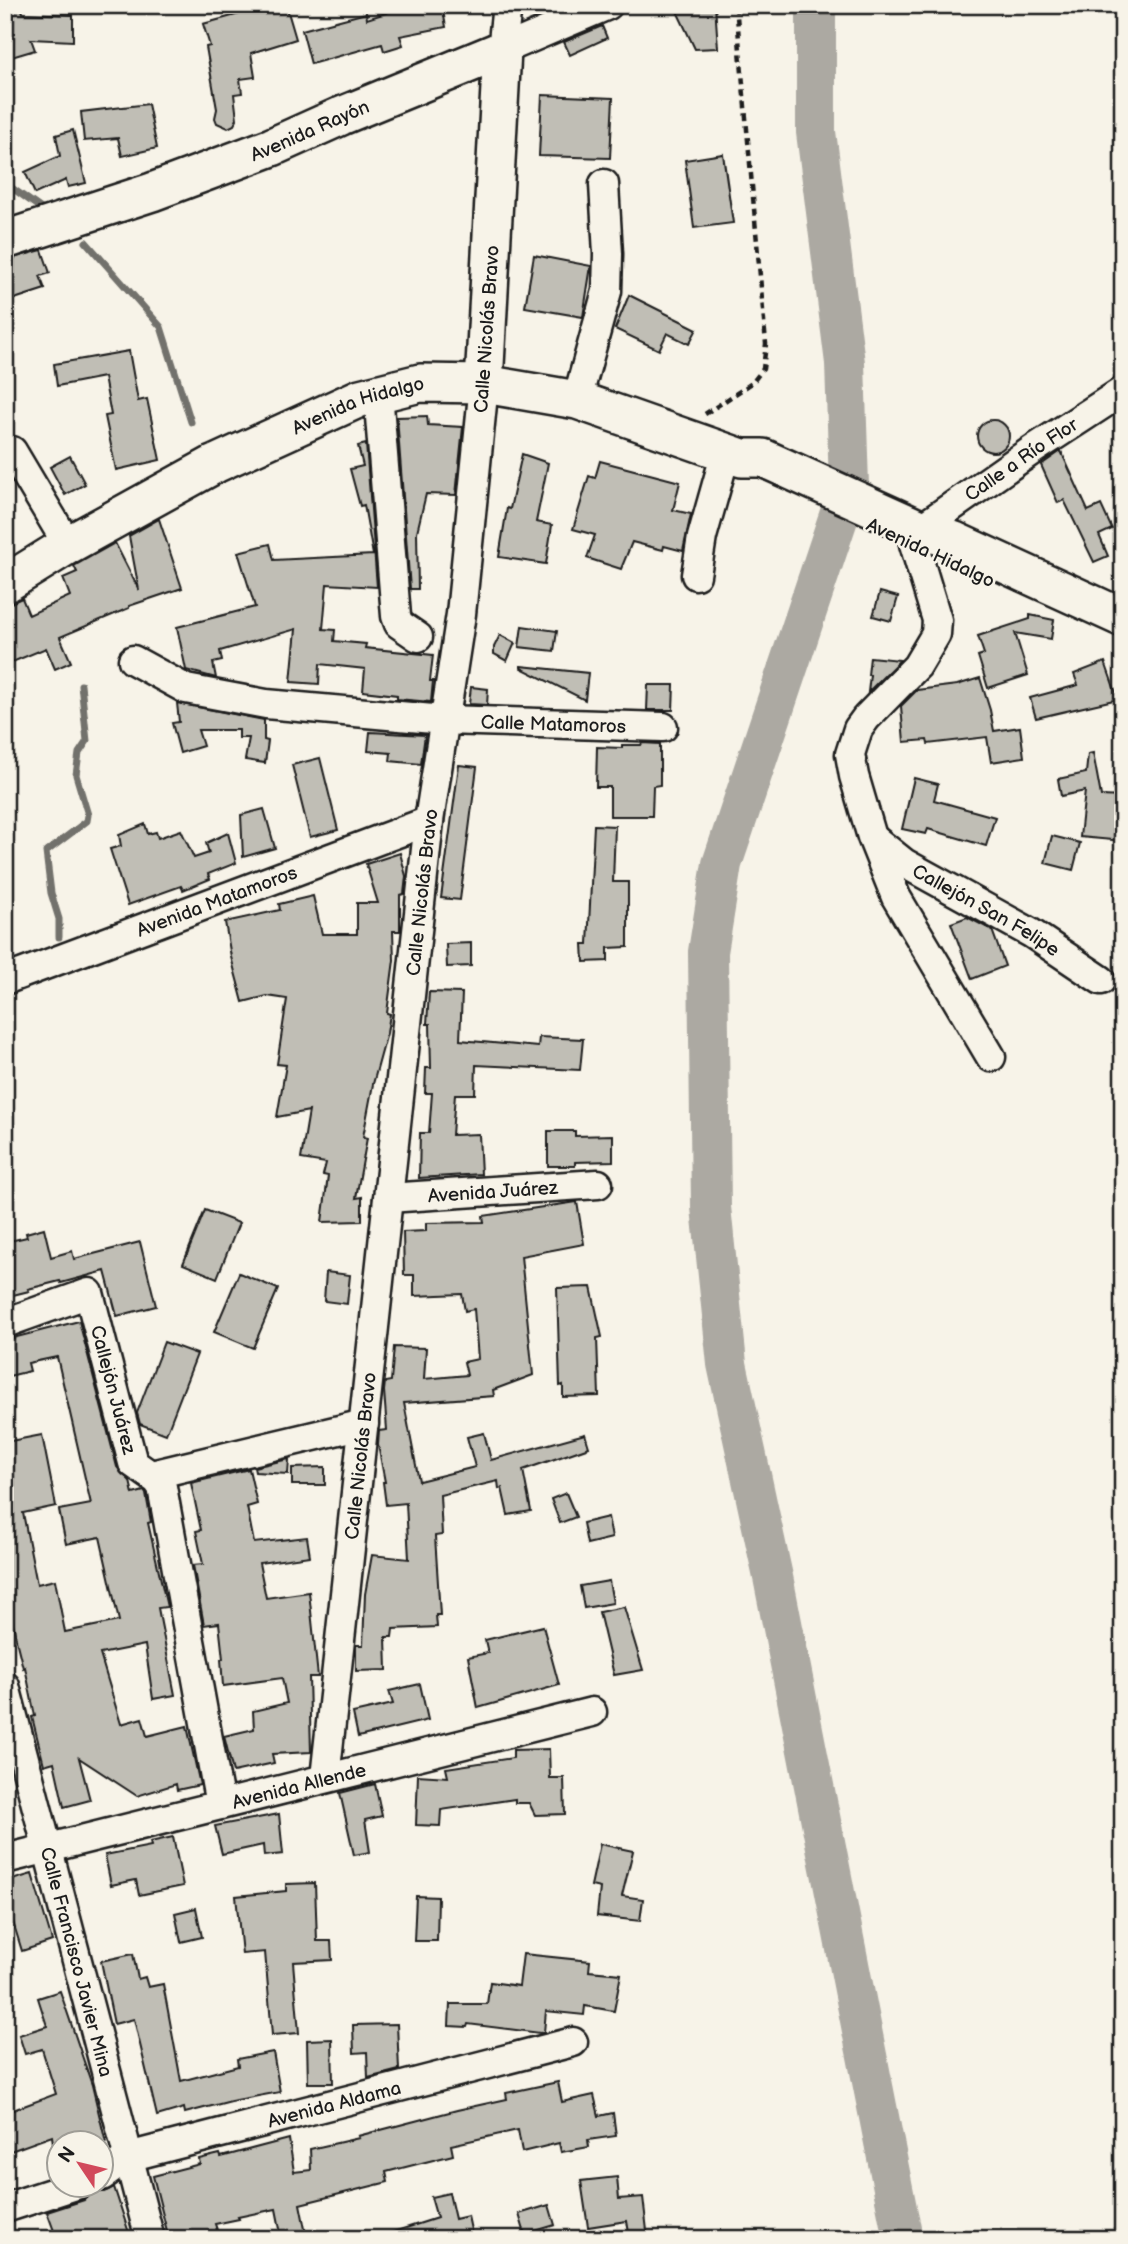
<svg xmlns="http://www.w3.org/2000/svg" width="1128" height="2244" font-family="'Balsamiq Sans',sans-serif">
	<rect width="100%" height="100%" fill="#f7f3e8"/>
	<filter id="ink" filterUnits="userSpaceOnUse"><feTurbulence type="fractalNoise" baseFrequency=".0143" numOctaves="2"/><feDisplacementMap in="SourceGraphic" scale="14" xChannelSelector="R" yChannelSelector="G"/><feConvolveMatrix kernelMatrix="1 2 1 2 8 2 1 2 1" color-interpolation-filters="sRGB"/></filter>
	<g filter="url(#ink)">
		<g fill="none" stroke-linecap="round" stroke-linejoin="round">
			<!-- stream -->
			<g stroke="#72716c" stroke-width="7">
				<path d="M5 183 43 210"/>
				<path d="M86 242 161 327 191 422"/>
				<path d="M59 937V919L51 893 46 852 87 821 88 815 76 775 79 753 87 741 81 685"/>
			</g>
			<!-- river -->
			<path stroke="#aca9a2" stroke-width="40" d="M816 5V132L845 363 849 486 722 864 708 952 711 1207 727 1364 773 1577 903 2239"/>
		</g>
		<!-- building -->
		<g fill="#c0beb5" stroke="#1c1c1c" stroke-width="2">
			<path d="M5 5H21L23 13 73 15V41L31 39 35 50 5 59Z"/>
			<path d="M240 5H286L296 39 251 53 255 77 240 79 242 93 234 94 237 119 234 125 228 128 217 123 215 118 217 109 206 47 210 46 203 24 243 13Z"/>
			<path d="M411 5H442L446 27 400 36 403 45 384 51 382 44 311 64 302 30 366 13 367 19Z"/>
			<path d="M674 5H715L718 48 695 49Z"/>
			<path d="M602 26 607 38 570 55 564 42Z"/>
			<path d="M542 95 613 98 610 158 539 156Z"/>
			<path d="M148 104 157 148 122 156 118 138 84 141 81 112Z"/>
			<path d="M73 130 86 183 68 187 66 180 35 194 25 172 60 156 56 135Z"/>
			<path d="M723 154 733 223 694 228 685 160Z"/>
			<path d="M42 250 50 273 40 276 45 289 5 302V260Z"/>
			<path d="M534 255 591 266 583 317 525 307Z"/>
			<path d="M629 295 697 329 689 344 667 333 659 350 615 329Z"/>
			<path d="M129 351 138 401 147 399 160 460 116 470 105 416 111 415 104 377 57 386 54 364Z"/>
			<path d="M427 416 428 425 463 427 456 495 426 494 417 532 418 589H410L397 417Z"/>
			<circle cx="993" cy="436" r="16"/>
			<path d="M366 444 377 587 327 584 323 629 335 630 334 641 366 644 365 648 433 655 430 681H433L431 702 397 699V695L363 691 365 669 320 664 319 684 291 682 296 629 220 651 222 661 213 663 216 678 186 670 177 627 255 607 238 552 270 544 274 560 373 555 364 505 360 506 350 469 363 466 358 446Z"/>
			<path d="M1061 451 1088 511 1101 505 1112 529 1099 535 1108 556 1094 562 1064 500 1058 503 1041 465Z"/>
			<path d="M522 454 548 463 536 522 552 525 546 564 499 557 507 508 510 509Z"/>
			<path d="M70 456 85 484 65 495 50 467Z"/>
			<path d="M600 461 680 482 673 510 691 514 683 551 664 546 663 550 632 542 621 569 587 558 595 535 573 529 589 476 595 478Z"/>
			<path d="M159 519 182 588 129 606V608L60 637 71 662 55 669 46 648 10 663 5 652V605L22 598 29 615 70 596 63 578 77 572 74 566 115 543 139 590 129 536Z"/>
			<path d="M880 592 898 597 891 621 873 616Z"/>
			<path d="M1030 615 1054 620 1051 639 1015 633 1028 675 988 688 978 656 984 654 978 636 1030 619Z"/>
			<path d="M522 626 557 631 554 651 519 647Z"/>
			<path d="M500 635 515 643 507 661 494 654V647Z"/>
			<path d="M870 657 900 660 868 692 870 675H868Z"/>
			<path d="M1105 662 1118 699 1036 718 1030 698 1078 685 1074 674Z"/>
			<path d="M521 666 588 673 585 700 521 668Z"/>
			<path d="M980 678 990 710 994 731 1020 727 1024 757 991 762 987 737 928 744 927 740 904 742 901 706 917 690 957 685Z"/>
			<path d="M648 685H674L673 710H647Z"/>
			<path d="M471 687 488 689 487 705 469 704Z"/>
			<path d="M177 703 264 720V740L268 741 265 763 245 760 249 738H239V730H198L203 746 180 753 172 723 179 722Z"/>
			<path d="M370 732 425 735 421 764 390 761 391 753 368 751Z"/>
			<path d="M642 743 660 744V785L653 786 652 816H610V787H596L597 747 622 748V745H641Z"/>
			<path d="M1093 753 1101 796 1123 797V841L1080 837 1085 791 1061 796 1058 779 1086 773 1088 754Z"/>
			<path d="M320 758 338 830 310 837 292 765Z"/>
			<path d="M459 765 477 767 460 900 441 898Z"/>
			<path d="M914 778 938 784 934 800 995 817 986 846 928 829 926 834 902 829Z"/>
			<path d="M264 809 275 848 243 857 241 815Z"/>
			<path d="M145 824 148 834 156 832 158 838 181 830 194 858 209 853 206 843 228 833 236 863 208 874 210 879 183 890 181 886 128 905 110 849 121 846 119 835Z"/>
			<path d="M594 825 615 826 613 882H628V947L608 948V961L584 962 583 944H588Z"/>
			<path d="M1052 836 1080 843 1073 870 1045 863Z"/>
			<path d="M400 853 406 876 404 894 400 895V931H393L394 960 387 1013 390 1014 387 1033 373 1084 363 1137 367 1138 356 1198 362 1197V1221L322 1222 328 1176 323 1175 326 1163 301 1159 309 1111 277 1117 286 1065 277 1064 287 999 267 996 243 1002 231 957 225 922 280 910 279 904 313 896 322 934H357V903H378L366 864Z"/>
			<path d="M967 917 992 930 1005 966 972 979 951 923Z"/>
			<path d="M471 943V966L447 967 446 944Z"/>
			<path d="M429 992 462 993 460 1040 538 1047 539 1037 583 1039 580 1070 476 1065 475 1094H455L452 1135 479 1134 481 1174 419 1178 420 1133H429L432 1093H425L426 1068H431L430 1024H427Z"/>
			<path d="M548 1131H575V1136L613 1135V1161L575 1162V1166H548Z"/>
			<path d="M577 1202 584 1244 521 1256 533 1375 493 1390 494 1396 404 1403 419 1481 475 1467 467 1437 484 1433 491 1460 585 1434 589 1447 523 1470 531 1511 508 1515 502 1488 499 1489 498 1481 440 1495 442 1535 435 1536 440 1615H436L437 1627 393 1629 392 1637H386L387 1670 356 1671V1645H363L365 1594 372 1555 409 1559 406 1503 386 1505 383 1482H385L378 1445 379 1431 387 1430 384 1391 385 1382 391 1381 394 1347 426 1348 424 1379 467 1375 464 1362 478 1359 474 1309 465 1311 462 1294 414 1296V1275H404L403 1232 426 1231V1223L484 1222 483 1216Z"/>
			<path d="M205 1210 239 1223 217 1278 183 1264Z"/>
			<path d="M44 1228 51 1257 72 1251 74 1259 140 1242 156 1306 117 1316 105 1271 61 1283 60 1281 28 1289 29 1291 5 1297V1242L27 1237 26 1233Z"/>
			<path d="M326 1272 350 1275 347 1304 324 1301Z"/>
			<path d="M239 1273 278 1289 253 1348 214 1332Z"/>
			<path d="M591 1287 602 1337 597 1338 599 1396 563 1397V1385L560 1386 557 1288Z"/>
			<path d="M79 1321 117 1467 130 1481 133 1494 144 1491 146 1494 151 1522 148 1523 167 1607 158 1608 175 1695 153 1699 145 1645 100 1654 121 1724 142 1718 147 1736 187 1726 200 1785 177 1790 176 1784 137 1796 79 1758 90 1800 64 1807 54 1762 44 1765 32 1717 35 1716 25 1667 23 1668 17 1644 5 1582V1442L42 1435 56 1506 23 1513 37 1584 55 1580 65 1632 119 1621 100 1537 66 1544 59 1510 91 1504 57 1357 28 1363 30 1371 5 1377V1340Z"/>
			<path d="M164 1342 197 1354 166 1434 140 1424 137 1413Z"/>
			<path d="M289 1459 288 1474 255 1472 254 1467Z"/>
			<path d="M325 1467V1485H292V1468Z"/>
			<path d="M249 1469 257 1504 247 1507 254 1543 307 1537 310 1556 259 1563 266 1598 309 1592 318 1677H309L311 1752 272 1754 274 1763 233 1772 224 1736 254 1729 253 1711 287 1703 282 1678 223 1686 221 1659H223L219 1623 204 1625 193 1565 203 1564 196 1531 201 1530 191 1483Z"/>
			<path d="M566 1493 576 1517 560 1523 551 1499Z"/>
			<path d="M608 1517 612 1538 587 1544 583 1523Z"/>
			<path d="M609 1581 613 1603 584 1608 580 1586Z"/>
			<path d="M624 1607 643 1670 614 1675 599 1612Z"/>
			<path d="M543 1626 559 1685 478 1708 468 1657 488 1653 485 1640Z"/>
			<path d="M420 1684 428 1720 358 1737 353 1713 393 1704 389 1691Z"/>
			<path d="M549 1749 550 1778H564L565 1814 535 1815 529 1803H515V1799L441 1810 440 1826 416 1825 418 1775 448 1777 446 1768 513 1758V1750Z"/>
			<path d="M375 1784 382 1816 365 1820 370 1852 354 1855 340 1793Z"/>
			<path d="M279 1814 283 1854 264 1856 263 1845 222 1854 215 1826Z"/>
			<path d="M173 1837 183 1886 139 1895 136 1880 111 1885 105 1855 151 1846 150 1842Z"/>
			<path d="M600 1844 633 1851 622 1896 643 1899 640 1921 597 1916 600 1888 591 1886Z"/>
			<path d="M32 1874 52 1941 22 1951 5 1896V1882Z"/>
			<path d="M315 1883 317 1941H331L332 1960 293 1962 299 2033 272 2035 265 1952 242 1954 236 1896 286 1891V1884Z"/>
			<path d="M416 1896 438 1897 437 1941H414Z"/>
			<path d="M196 1908 202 1937 181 1942 175 1913Z"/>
			<path d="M133 1954 138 1979 145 1977 148 1987 163 1984 181 2081 238 2066 237 2059 273 2052 280 2092 231 2101 185 2113 184 2108 157 2116 134 2019 114 2024 101 1961Z"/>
			<path d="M523 1954 590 1961 589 1971 621 1974 614 2011 585 2006 584 2015 546 2011 544 2032 540 2033 468 2024 467 2027 449 2026 450 2004H487L490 1982 519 1986Z"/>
			<path d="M60 1991 92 2085 106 2143H53L52 2136 5 2153V2113L56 2094 42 2049 25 2054 19 2035 47 2026 38 1998Z"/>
			<path d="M397 2024 399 2070 368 2078 367 2052 354 2053 353 2025Z"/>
			<path d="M332 2039 333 2083H308L307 2040Z"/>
			<path d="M558 2082 562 2102 594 2095 599 2116 613 2113 616 2136 588 2140 589 2147 561 2152 559 2143 522 2152 518 2130 451 2145 453 2155 386 2172 388 2182 300 2204 307 2239H282L276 2209 238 2217 239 2219 215 2224 220 2239H169L153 2176 200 2164 199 2159 220 2154 221 2157 289 2139 294 2172 311 2170 310 2149 359 2138 358 2136 457 2110 507 2099 506 2093Z"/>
			<path d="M617 2177 619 2199 643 2197 648 2239H630L627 2221 588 2227 581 2181Z"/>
			<path d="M114 2187 131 2239H57L47 2212 84 2200 93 2191 104 2192Z"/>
			<path d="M449 2193 455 2219 468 2216 473 2239H385L384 2235 437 2218 431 2197Z"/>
			<path d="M549 2205 555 2225 525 2234 519 2214Z"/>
		</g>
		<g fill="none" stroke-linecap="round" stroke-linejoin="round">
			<!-- minor casing -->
			<g stroke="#1c1c1c" stroke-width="33">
				<g id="minor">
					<path d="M507 5 502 50 608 5"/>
					<path d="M378 392 396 616 399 624 418 637"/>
					<path d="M577 400 607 291 608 254 604 184"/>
					<path d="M12 451 68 545"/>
					<path d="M696 575 702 537 726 452"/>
					<path id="s1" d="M133 660 186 689 266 704 444 720 663 727"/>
					<path id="s2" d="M874 839 904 863 1031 933 1101 980"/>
					<path id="s3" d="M5 980 429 821"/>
					<path id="s4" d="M991 1057 896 897 872 837 854 776 850 754 858 729 866 718 917 666 936 634 937 620 914 544 920 529 1034 449 1123 391"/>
					<path id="s5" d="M388 1198 598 1184"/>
					<path id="s6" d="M5 1323 89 1293 133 1463 157 1480 162 1487 220 1805"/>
					<path d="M151 1475 364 1424"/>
					<path id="s7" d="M5 1686 150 2239"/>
					<path id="s8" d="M325 1778 429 821 461 614 484 384"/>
					<path id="s9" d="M5 1859 592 1712"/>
					<path id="s10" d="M102 2176 128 2157 573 2042"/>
					<path d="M5 2208 79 2184"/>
				</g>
			</g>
			<!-- major casing -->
			<g stroke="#1c1c1c" stroke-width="42">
				<g id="major">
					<path id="s11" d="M5 240 152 192 272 147 341 116 502 50 484 384"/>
					<path id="s12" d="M5 584 68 545 215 464 360 398 420 383 484 384 577 400 742 458H763L920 529 955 541 1123 618"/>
				</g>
			</g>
			<!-- path -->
			<path stroke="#1c1c1c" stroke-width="4.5" stroke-dasharray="7 5" stroke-linecap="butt" d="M705 414 752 383 763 369 766 344 736 5"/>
			<!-- minor -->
			<use href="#minor" stroke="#f7f3e8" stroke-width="28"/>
			<!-- major -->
			<use href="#major" stroke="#f7f3e8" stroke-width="37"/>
		</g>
	</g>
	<g text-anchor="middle" stroke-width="5" stroke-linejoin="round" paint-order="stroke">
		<!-- street labels -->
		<g font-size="19" fill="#1c1c1c" stroke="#f7f3e8">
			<text dy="7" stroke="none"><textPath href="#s11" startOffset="324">Avenida Rayón</textPath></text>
			<text transform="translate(486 329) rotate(-86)" y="7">Calle Nicolás Bravo</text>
			<text dy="7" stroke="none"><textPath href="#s12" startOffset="397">Avenida Hidalgo</textPath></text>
			<text dy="7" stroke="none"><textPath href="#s4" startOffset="719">Calle a Río Flor</textPath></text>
			<text transform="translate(931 552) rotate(25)" y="7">Avenida Hidalgo</text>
			<text dy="7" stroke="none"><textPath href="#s1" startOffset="430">Calle Matamoros</textPath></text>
			<text dy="7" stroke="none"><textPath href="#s8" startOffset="891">Calle Nicolás Bravo</textPath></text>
			<text dy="7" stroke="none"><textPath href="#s3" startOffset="226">Avenida Matamoros</textPath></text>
			<text dy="7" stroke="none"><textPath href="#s2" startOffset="133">Callejón San Felipe</textPath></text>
			<text dy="7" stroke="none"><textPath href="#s5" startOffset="105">Avenida Juárez</textPath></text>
			<text dy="7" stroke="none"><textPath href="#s6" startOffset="189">Callejón Juárez</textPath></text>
			<text dy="7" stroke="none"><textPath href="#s8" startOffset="324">Calle Nicolás Bravo</textPath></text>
			<text dy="7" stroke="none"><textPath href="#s9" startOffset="303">Avenida Allende</textPath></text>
			<text dy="7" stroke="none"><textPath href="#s7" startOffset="285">Calle Francisco Javier Mina</textPath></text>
			<text dy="7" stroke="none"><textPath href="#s10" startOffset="245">Avenida Aldama</textPath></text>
		</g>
	</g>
	<!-- margin -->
	<rect width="1128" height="2244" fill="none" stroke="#f7f3e8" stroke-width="28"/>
	<rect x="14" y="14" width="1100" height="2216" fill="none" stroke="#1c1c1c" stroke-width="2.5" filter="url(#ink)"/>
	<!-- north arrow -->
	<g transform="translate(80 2164) rotate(305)"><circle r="33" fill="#f7f3e8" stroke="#9f9d96" stroke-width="2"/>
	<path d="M0-5L12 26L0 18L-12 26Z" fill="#d1495b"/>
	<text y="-10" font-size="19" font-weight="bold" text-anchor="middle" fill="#1c1c1c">N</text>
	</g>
</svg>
